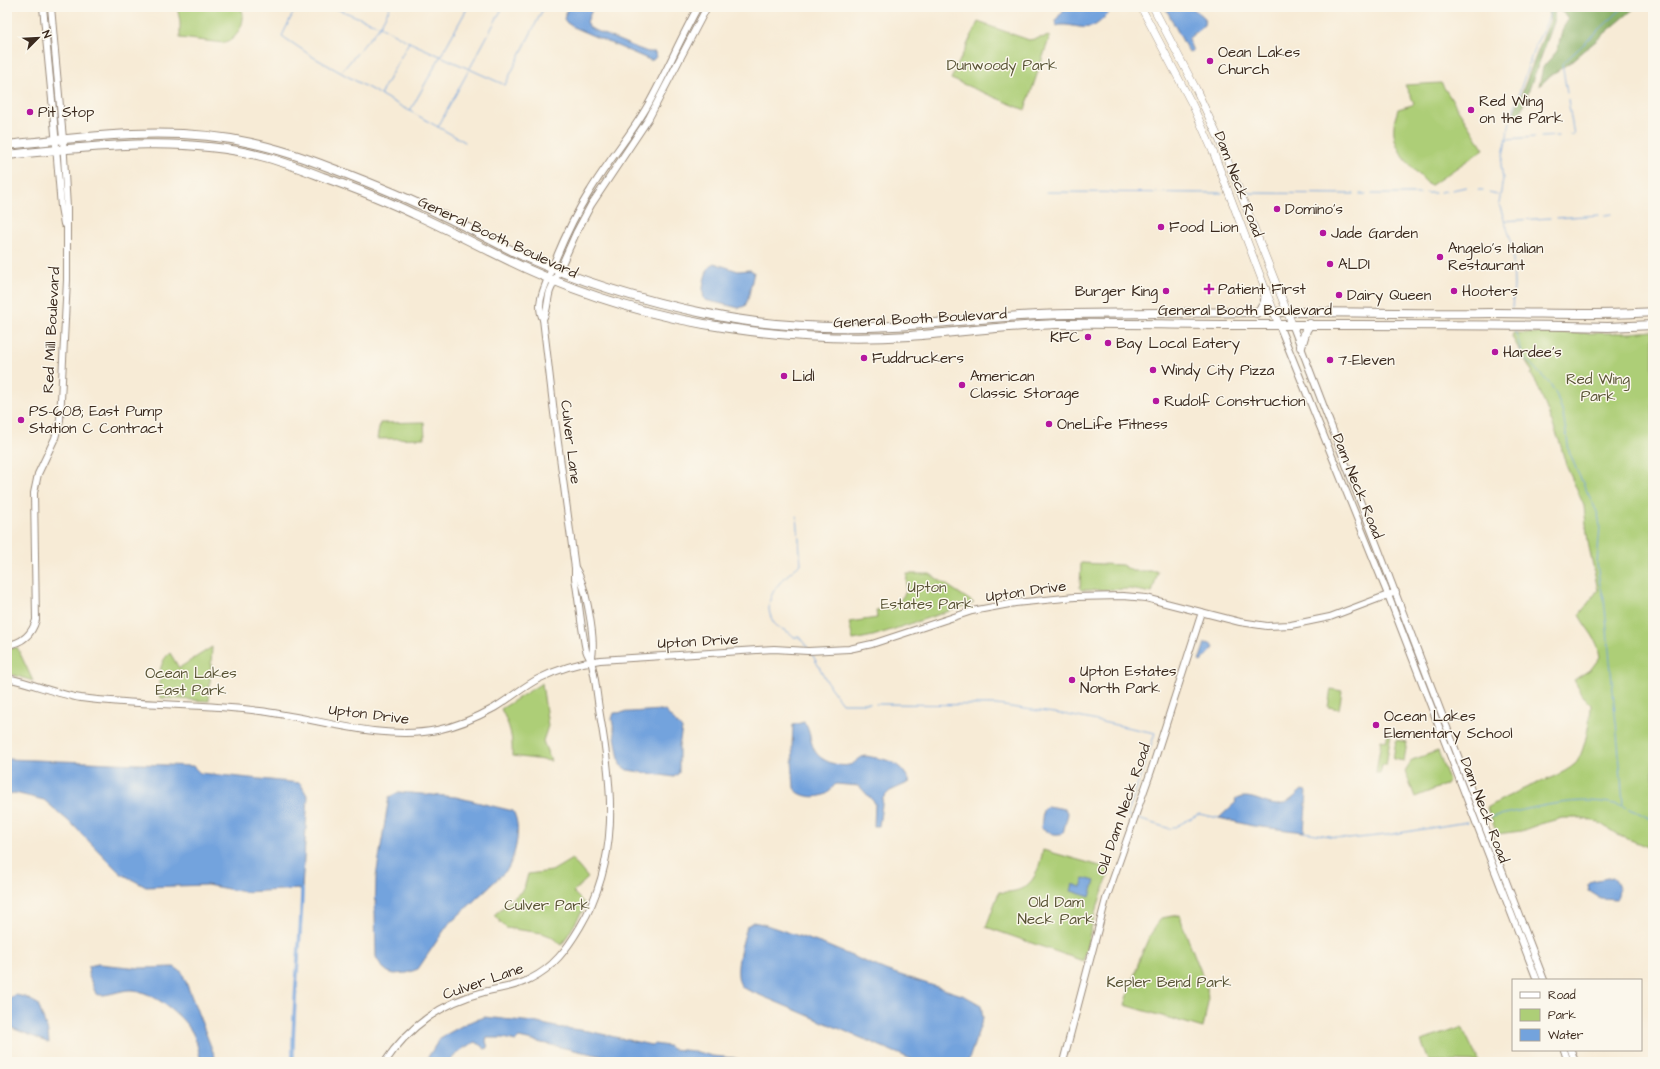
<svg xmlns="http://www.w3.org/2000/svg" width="1660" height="1069" font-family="'Architects Daughter',sans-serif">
	<rect width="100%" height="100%" fill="#fbf7ec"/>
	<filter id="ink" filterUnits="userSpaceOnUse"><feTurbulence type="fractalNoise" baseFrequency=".025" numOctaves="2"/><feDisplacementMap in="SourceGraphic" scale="8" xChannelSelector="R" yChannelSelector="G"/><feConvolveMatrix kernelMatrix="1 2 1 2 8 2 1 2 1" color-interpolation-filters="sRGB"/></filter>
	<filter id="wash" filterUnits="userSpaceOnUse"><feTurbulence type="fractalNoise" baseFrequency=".012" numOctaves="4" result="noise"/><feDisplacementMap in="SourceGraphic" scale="16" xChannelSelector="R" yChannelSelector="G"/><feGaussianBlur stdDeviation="0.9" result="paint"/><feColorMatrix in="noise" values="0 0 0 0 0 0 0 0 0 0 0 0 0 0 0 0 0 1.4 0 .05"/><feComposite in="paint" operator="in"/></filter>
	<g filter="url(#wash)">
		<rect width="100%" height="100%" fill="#f7ebd6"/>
		<!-- green -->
		<g fill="#adce77" stroke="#747c4a">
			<path d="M177 7H240C249 18 237 41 224 43L180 38V21Z"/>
			<path d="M978 22 1029 40 1050 36 1025 110 951 79Z"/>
			<path d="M1441 83 1484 149 1430 186C1414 169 1391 151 1394 125 1394 120 1397 114 1398 109L1412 105 1414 103 1405 85Z"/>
			<path d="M1653 331V849L1618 835 1598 822 1578 818H1562L1540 824 1521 831 1497 834 1487 808C1500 800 1514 793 1528 787 1542 781 1564 774 1575 764 1584 756 1591 717 1591 705L1584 698 1574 680 1591 669 1600 657C1597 636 1588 632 1579 615L1598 590 1588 542 1584 506 1566 465 1560 443 1537 384 1531 374 1533 373 1512 337 1513 333H1630Z"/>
			<path d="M424 422 425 438 377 439 380 423Z"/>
			<path d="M1081 563 1122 565 1132 571H1158L1152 593 1130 589 1082 590 1080 588Z"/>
			<path d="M907 574H930L974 603 873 636 853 640 849 622 877 618 876 610 894 609 906 592Z"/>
			<path d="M17 647 33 681 7 673V650Z"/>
			<path d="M212 647 209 701 161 698 159 695C160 681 157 663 170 653L179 668Z"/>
			<path d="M542 683 548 726 543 741 551 761 512 756C513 737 510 726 501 709Z"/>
			<path d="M1331 689 1342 691 1339 709 1328 707Z"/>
			<path d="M1388 733H1391L1386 765H1382L1380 773H1376L1381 740 1386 741Z"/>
			<path d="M1396 740 1407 742 1404 761 1393 759Z"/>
			<path d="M1438 751 1449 780 1445 785 1415 797 1405 771 1412 760Z"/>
			<path d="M1043 850 1107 868 1110 871 1095 913 1083 961 986 927 999 892C1005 893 1009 892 1015 891 1035 886 1039 868 1043 850Z"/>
			<path d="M572 859 588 878 573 892 586 905 562 945 550 936 542 933 506 928 494 915 524 889 528 874 552 871Z"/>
			<path d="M1180 915 1183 926 1207 987 1208 1002 1203 1028 1125 1005 1140 958 1149 937 1161 918Z"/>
			<path d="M1461 1028 1463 1029 1479 1062 1429 1061 1421 1041Z"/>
		</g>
		<!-- forest -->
		<g fill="#8ab168" stroke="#626e43">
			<path d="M1547 7H1555L1554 22 1520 114 1514 113 1550 20Z"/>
			<path d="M1559 7H1636L1572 61 1551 75 1539 86 1543 67 1557 51 1563 28 1568 20Z"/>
		</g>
		<!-- water -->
		<g fill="#73a3dd" stroke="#57667e">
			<path d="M568 7H593L587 22 590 28 637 48 648 52H655L656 57 653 60H650L575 28 567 23 564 19Z"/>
			<path d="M1066 7H1116C1109 12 1101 22 1094 26 1082 31 1069 22 1056 26L1055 21Z"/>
			<path d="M1165 7C1185 7 1190 4 1205 18L1204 25 1188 39 1193 51 1189 53Z"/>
			<path d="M714 263 738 271 750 270 754 272 748 299 745 306 739 308 705 300C700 292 705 267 714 263Z"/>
			<path d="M1205 643 1212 644 1214 648 1201 662 1199 661Z"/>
			<path d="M661 710 665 711 682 729 679 746V773L674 777 627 770 620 765 612 719 614 713Z"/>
			<path d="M804 722C813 733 808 750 823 759 829 763 842 767 849 765 855 764 859 757 865 756 869 756 874 758 878 758 894 761 903 767 910 782L890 791 883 798 879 826H874L875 803 859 786 836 784C833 786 831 790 828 793 819 799 800 798 794 788L792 761 793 760 792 747 793 725Z"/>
			<path d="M7 759 193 766 200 773 300 783 308 797 302 889 244 892 207 885 146 887 120 873 73 825 44 800 15 793 7 794Z"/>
			<path d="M1302 790 1307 791 1304 832 1253 826 1219 818 1236 802 1235 800C1248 791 1264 805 1278 805 1288 804 1295 796 1302 790Z"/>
			<path d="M399 792 456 797 513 811C522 827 516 855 507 870L447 926 418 969 407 973 394 974 388 972 382 967 376 957 375 911 376 877 389 797Z"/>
			<path d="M1047 806 1065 809 1068 814 1063 833C1056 836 1047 833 1041 828L1043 810Z"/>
			<path d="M1613 877C1619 882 1621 892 1616 899L1600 898 1589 891 1588 885 1592 881Z"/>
			<path d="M1084 878 1095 881 1090 897 1071 891 1073 884 1081 887Z"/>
			<path d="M753 922 763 924 823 944 888 971 965 996 981 1005 983 1018 968 1062H918L743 988C731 976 743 942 747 926Z"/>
			<path d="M98 964 140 968 174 967 182 972 217 1062H201C199 1053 197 1041 192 1032 182 1015 153 992 133 990 121 989 105 998 96 994L88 974 89 966Z"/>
			<path d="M16 995 25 997 38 1004 48 1032 49 1043 7 1026V999Z"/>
			<path d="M484 1017 533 1022 556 1027 588 1031 651 1045 654 1044 668 1046 672 1049 694 1051 712 1056 734 1058 747 1062H622L606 1057 519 1038 516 1041 503 1038H487L486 1041 488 1048 485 1049 476 1042C465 1046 457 1052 449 1062H425L440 1038 467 1023Z"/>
		</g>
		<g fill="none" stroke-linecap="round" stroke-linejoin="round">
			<!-- stream -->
			<g stroke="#73a3dd" stroke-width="1">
				<path d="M296 7 282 36 313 57 465 142"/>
				<path d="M332 7 380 26 409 42 505 85 544 7"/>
				<path d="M342 71 380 26 390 7"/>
				<path d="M381 93 409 42"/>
				<path d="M1567 93 1562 64 1624 7"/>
				<path d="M1568 100 1574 135H1570"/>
				<path d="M410 111 468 7"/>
				<path d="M1511 117 1535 46 1546 24 1552 7"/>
				<path d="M1510 122 1501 165 1503 179 1499 204 1510 237 1513 257 1514 286 1512 308"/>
				<path d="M438 127 503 7"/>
				<path d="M1541 137 1559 136"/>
				<path d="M1506 139 1535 137"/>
				<path d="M1452 190 1466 187"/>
				<path d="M1478 190H1483"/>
				<path d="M1046 192 1222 193"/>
				<path d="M1440 192 1446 191"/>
				<path d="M1489 192 1500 195"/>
				<path d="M1245 193 1354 194"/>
				<path d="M1426 193H1435"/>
				<path d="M1360 194H1366"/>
				<path d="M1372 194H1420"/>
				<path d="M1605 215 1611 214"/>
				<path d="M1556 218 1599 215"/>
				<path d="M1504 221 1550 218"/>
				<path d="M1515 331 1523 356 1551 385 1557 396 1563 414 1569 451 1577 471 1598 514 1600 526 1597 564 1600 585 1604 598 1620 765 1623 806"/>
				<path d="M797 516 801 564C784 577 758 598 774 623 779 630 789 630 794 637H799L808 648"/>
				<path d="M812 654 830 687 842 703H870"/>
				<path d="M876 704 997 705 1068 715 1155 733 1127 816 1131 817"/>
				<path d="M1490 817C1533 809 1579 793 1622 806 1632 809 1643 815 1653 820"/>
				<path d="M1138 819 1171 829 1199 814 1219 818"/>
				<path d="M1304 832 1348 839 1387 835 1467 822"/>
			</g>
			<!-- canal -->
			<path stroke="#73a3dd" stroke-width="3.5" d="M293 1062C292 1004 301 947 302 889"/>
		</g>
	</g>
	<g filter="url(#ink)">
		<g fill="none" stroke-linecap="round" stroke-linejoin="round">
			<!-- secondary casing -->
			<g stroke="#998a7a" stroke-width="8">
				<g id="secondary">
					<path d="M43 7 53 110 61 207 64 224"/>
					<path d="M543 319C548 311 547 300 550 291L576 233 591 205 649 118 707 7"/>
					<path d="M1292 324 1544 980"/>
					<path d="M1279 325 1388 595 1537 980"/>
					<path d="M576 569C586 586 597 643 591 661"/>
					<path d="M7 645C22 643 32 634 36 620L34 493 38 474 55 438 60 420 67 280V208L63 139 51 7"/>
					<path d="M7 678C32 683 56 694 81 698 141 706 201 703 260 711 315 718 381 741 437 730 457 726 476 718 494 708 509 699 523 687 538 679 558 669 578 663 600 660L774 649 808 651 849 649 872 644 972 611 1015 603 1075 597 1123 596 1146 598 1240 622 1267 626 1291 625 1330 617 1396 592"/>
					<path d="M1564 1050 1568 1062"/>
					<path d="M1571 1050 1575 1062"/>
					<path d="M385 1062C408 1027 443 1002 484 992 500 988 516 987 530 979 553 968 567 949 580 927 620 860 613 789 600 715 597 698 596 678 591 661 590 658 587 654 586 650 581 627 579 602 575 578V568L554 413 543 319C535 304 545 287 550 273 561 245 574 216 590 191 608 161 631 135 648 105 666 73 680 39 698 7"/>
					<path d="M1063 1062 1106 899 1151 771 1202 612"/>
				</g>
			</g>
			<!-- primary casing -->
			<g stroke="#998a7a" stroke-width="8">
				<g id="primary">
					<path d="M1141 7 1193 106 1214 154 1279 325"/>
					<path d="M1153 7 1196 89 1219 139 1292 324"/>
				</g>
			</g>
			<!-- highway casing -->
			<g stroke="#998a7a" stroke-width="10">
				<g id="highway">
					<path d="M7 145C87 137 171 125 251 143 279 149 305 158 331 168 371 183 410 199 448 218 473 230 498 244 523 256 583 283 644 301 708 314 769 327 832 329 893 326 952 323 1011 314 1070 314 1143 313 1217 312 1290 312 1357 312 1425 314 1493 313 1546 313 1600 316 1653 312"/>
					<path d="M7 155C90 147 178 135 261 156 282 161 302 169 323 177 354 188 385 200 414 214 452 231 488 251 525 268 590 298 659 318 729 328 789 337 850 340 910 336 959 332 1008 326 1057 324 1115 323 1173 325 1230 325 1356 325 1482 324 1608 327L1653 325"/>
					<path d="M1256 313C1266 305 1266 301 1265 289"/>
					<path d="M1301 347 1306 330 1310 324"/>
				</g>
			</g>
			<!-- secondary -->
			<use href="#secondary" stroke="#fff" stroke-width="6"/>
			<!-- primary -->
			<use href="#primary" stroke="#fff" stroke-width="7"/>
			<!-- highway -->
			<use href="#highway" stroke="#fff" stroke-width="8"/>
		</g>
	</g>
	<!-- markers -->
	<g fill="#b5179e" stroke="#fbf7ec" stroke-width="1.5">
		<circle cx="1210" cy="61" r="4"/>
		<circle cx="1471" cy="110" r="4"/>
		<circle cx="30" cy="112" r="4"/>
		<circle cx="1277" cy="209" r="4"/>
		<circle cx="1161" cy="227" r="4"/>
		<circle cx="1323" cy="233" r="4"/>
		<circle cx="1440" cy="257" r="4"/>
		<circle cx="1330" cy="264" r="4"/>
		<path d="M1207 283h4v4h4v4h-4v4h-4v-4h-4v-4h4z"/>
		<circle cx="1166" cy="291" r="4"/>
		<circle cx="1454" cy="291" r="4"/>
		<circle cx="1339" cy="295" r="4"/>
		<circle cx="1088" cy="337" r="4"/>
		<circle cx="1108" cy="343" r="4"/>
		<circle cx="1495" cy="352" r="4"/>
		<circle cx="864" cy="358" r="4"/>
		<circle cx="1330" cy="360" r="4"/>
		<circle cx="1153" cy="370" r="4"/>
		<circle cx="784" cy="376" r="4"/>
		<circle cx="962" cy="385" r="4"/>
		<circle cx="1156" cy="401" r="4"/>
		<circle cx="21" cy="420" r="4"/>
		<circle cx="1049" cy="424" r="4"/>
		<circle cx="1072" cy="680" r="4"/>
		<circle cx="1376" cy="725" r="4"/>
	</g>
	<g text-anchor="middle" stroke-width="3" stroke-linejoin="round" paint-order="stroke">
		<!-- poi labels -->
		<g font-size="15" fill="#3b2a1e" stroke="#fbf7ec" text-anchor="start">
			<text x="1218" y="57">Oean Lakes<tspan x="1218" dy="17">Church</tspan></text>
			<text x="1479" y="106">Red Wing<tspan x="1479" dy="17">on the Park</tspan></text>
			<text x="38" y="117">Pit Stop</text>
			<text x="1285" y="214">Domino's</text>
			<text x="1169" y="232">Food Lion</text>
			<text x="1331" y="238">Jade Garden</text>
			<text x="1448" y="253">Angelo's Italian<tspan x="1448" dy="17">Restaurant</tspan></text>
			<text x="1338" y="269">ALDI</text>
			<text x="1218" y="294">Patient First</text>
			<text x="1158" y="296" text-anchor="end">Burger King</text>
			<text x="1462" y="296">Hooters</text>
			<text x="1347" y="300">Dairy Queen</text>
			<text x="1080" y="342" text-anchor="end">KFC</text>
			<text x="1116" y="348">Bay Local Eatery</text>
			<text x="1503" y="357">Hardee's</text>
			<text x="872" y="363">Fuddruckers</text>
			<text x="1338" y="365">7-Eleven</text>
			<text x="1161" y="375">Windy City Pizza</text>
			<text x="792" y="381">Lidl</text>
			<text x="970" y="381">American<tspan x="970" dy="17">Classic Storage</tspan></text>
			<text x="1164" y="406">Rudolf Construction</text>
			<text x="29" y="416">PS-608; East Pump<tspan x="29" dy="17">Station C Contract</tspan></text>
			<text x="1057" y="429">OneLife Fitness</text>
			<text x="1080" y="676">Upton Estates<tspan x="1080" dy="17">North Park</tspan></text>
			<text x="1384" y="721">Ocean Lakes<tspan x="1384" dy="17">Elementary School</tspan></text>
		</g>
		<!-- park labels -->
		<g font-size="15" fill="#585334" stroke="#fbf7ec">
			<text x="1002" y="70">Dunwoody Park</text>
			<text x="1598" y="384">Red Wing<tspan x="1598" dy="17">Park</tspan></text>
			<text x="927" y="592">Upton<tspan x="927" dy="17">Estates Park</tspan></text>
			<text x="191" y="678">Ocean Lakes<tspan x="191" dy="17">East Park</tspan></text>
			<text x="1056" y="907">Old Dam<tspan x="1056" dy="17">Neck Park</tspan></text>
			<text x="547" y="910">Culver Park</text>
			<text x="1169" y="987">Kepler Bend Park</text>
		</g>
		<!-- street labels -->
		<g font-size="15" fill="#3b2a1e" stroke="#fbf7ec">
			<text transform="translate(1239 184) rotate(69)" y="5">Dam Neck Road</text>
			<text transform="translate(498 237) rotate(25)" y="5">General Booth Boulevard</text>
			<text x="1245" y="315">General Booth Boulevard</text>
			<text transform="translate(920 318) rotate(-3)" y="5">General Booth Boulevard</text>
			<text transform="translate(51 330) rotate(-87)" y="5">Red Mill Boulevard</text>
			<text transform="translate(571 442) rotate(83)" y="5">Culver Lane</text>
			<text transform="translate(1358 486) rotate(68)" y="5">Dam Neck Road</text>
			<text transform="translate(1026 591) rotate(-8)" y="5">Upton Drive</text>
			<text transform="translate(698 641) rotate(-3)" y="5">Upton Drive</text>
			<text transform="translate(369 714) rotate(7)" y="5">Upton Drive</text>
			<text transform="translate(1123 809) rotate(-71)" y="5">Old Dam Neck Road</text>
			<text transform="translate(1485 810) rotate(69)" y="5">Dam Neck Road</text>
			<text transform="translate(483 981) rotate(-19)" y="5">Culver Lane</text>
		</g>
	</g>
	<!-- margin -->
	<rect width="1660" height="1069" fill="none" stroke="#fbf7ec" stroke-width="24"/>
	<!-- legend -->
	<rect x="1512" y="979" width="130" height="72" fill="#fbf7ec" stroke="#aea59a"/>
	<rect x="1520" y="992" width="20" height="6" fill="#ffffff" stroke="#aea59a"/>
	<text x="1548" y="999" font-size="12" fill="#3b2a1e">Road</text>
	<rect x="1520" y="1009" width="20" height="12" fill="#adce77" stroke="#aea59a"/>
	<text x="1548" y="1019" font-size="12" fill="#3b2a1e">Park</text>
	<rect x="1520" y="1029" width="20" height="12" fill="#73a3dd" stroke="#aea59a"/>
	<text x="1548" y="1039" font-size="12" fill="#3b2a1e">Water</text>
	<!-- north arrow -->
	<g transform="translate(38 38) rotate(66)" stroke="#fbf7ec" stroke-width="3" paint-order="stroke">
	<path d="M0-3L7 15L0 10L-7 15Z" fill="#3b2a1e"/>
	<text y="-6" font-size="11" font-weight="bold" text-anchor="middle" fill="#3b2a1e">N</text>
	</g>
</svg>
